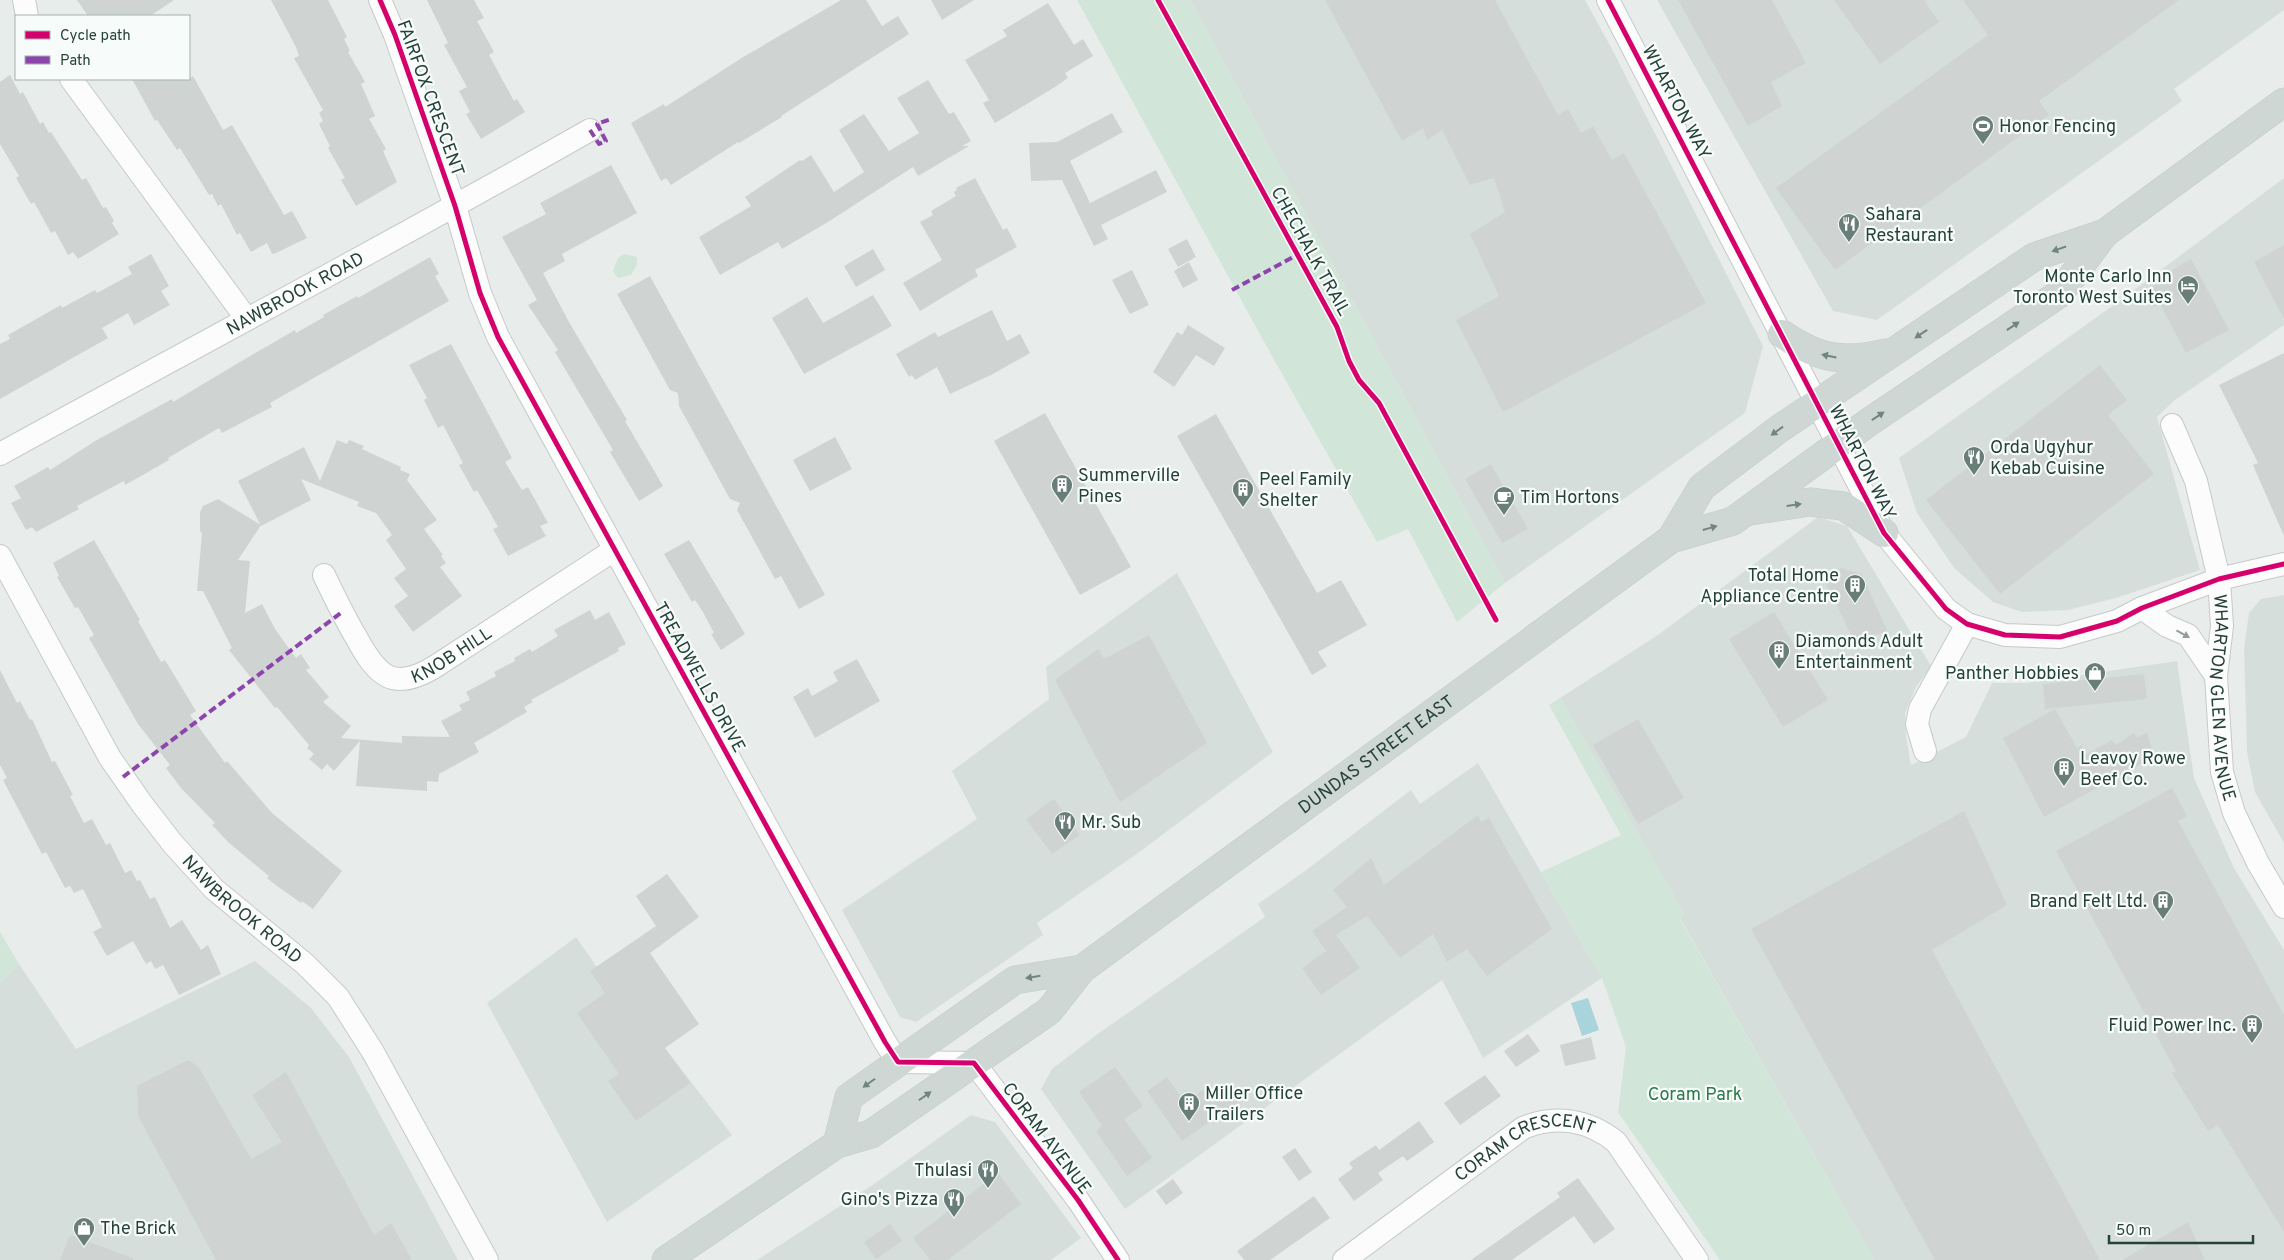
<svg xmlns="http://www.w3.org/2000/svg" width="2284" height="1260" font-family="Overpass,sans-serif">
	<rect width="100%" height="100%" fill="#e8edeb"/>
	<!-- built -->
	<g fill="#d6dedb">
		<path d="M1190 0H1585L1612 49 1763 346 1745 413 1505 583Z"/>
		<path d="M1657 0H2284V10L2174 89 2182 101 1877 320 1833 311Z"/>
		<path d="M2284 178V325L2175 400 2157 417 2200 570 2116 598 2068 610 2022 612 1993 602 1954 568 1917 513 1899 458 2118 302Z"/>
		<path d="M1818 517 1847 526 1931 666 1916 687 1905 713 1906 736 1911 765 1966 737 1992 683H2026L2177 661 2194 778 2234 868 2284 950V1260H1874L1680 918 1684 914 1560 698 1655 637Z"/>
		<path d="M1177 573 1273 752 1138 853 1037 923 1043 935 916 1022 900 1017 842 910 977 819 952 771 1049 699 1046 667Z"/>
		<path d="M2284 595V843L2255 792 2247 752 2244 649 2249 613 2261 599Z"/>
		<path d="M1478 763 1602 978 1483 1058 1442 980 1125 1209 1041 1089 1052 1069 1099 1033 1265 917 1258 904 1305 871 1411 790 1420 804Z"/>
		<path d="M576 937 665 1065V1048L732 1135 607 1222 487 1003Z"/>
		<path d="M255 961 311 1008 349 1057 458 1260H0V983L19 964 76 1049Z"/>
		<path d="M971 1115 995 1122 1081 1238 1051 1260H757L874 1184Z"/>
	</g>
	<!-- green -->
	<g fill="#d1e6d8">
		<path d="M1077 0H1190L1505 583 1457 622 1408 529 1377 542 1268 349Z"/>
		<path d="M624 254 637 257V265L631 275 618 278 613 271 618 258Z"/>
		<path d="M1560 698 1684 914 1680 919 1874 1260H1720L1618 1112 1626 1047 1602 978 1541 872 1621 835 1549 705Z"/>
		<path d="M0 932 19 964 0 983Z"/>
	</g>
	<!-- water -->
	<path fill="#a9d4db" d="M1588 998 1599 1030 1582 1036 1571 1003Z"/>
	<!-- building -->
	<g fill="#cfd4d2">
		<path d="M77 0H174L150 16H88Z"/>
		<path d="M271 0H328L347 37 344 39 350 51 348 52 365 82 361 84 375 116 369 119 386 149 383 151 397 182 356 206 341 180 345 178 328 148 330 146 319 124 323 121 319 113 323 110 294 58 299 56 296 47Z"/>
		<path d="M427 0H474L484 18 477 21 494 52 489 55 514 101 517 99 525 112 481 139 466 114 470 112 459 91 467 87 444 45 448 43Z"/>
		<path d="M841 0H866L882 26 898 16 909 34 781 116 782 117 739 143 738 142 671 185 666 178 661 181 631 123 664 104 665 107 745 56Z"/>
		<path d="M931 0H974L942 20Z"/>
		<path d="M1325 0H1495L1558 115 1568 109 1581 133 1593 126 1612 160 1624 153 1706 303 1503 412 1456 320 1499 296 1470 234 1505 212 1494 178 1470 185 1442 130 1427 140 1423 128 1402 141Z"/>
		<path d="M1678 0H1772L1806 63 1771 82 1782 106 1748 126Z"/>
		<path d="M1834 0H1924L1939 22 1880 64Z"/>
		<path d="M1963 0H2179L2039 101 2049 115 1835 270 1776 188 1988 35Z"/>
		<path d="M1048 3 1074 45 1083 39 1093 56 1065 73 1068 78 1055 87 995 123 983 103 989 100 965 60 1007 36 1003 30Z"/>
		<path d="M10 75 20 94 23 92 40 124 43 122 49 133 51 132 82 180 86 178 103 208 106 207 114 221 112 223 119 234 78 259 73 252 68 255 55 231 51 233 34 202 31 204 16 178 19 176 0 144V82Z"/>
		<path d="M193 76 223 130 232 125 284 215 292 211 307 238 276 253 272 254 267 243 251 252 240 233 237 235 221 204 218 206 212 194 209 195 180 148 177 150 157 120 155 121 132 79H189Z"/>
		<path d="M928 80 949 114 954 112 971 141 962 146H969L918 176 913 167 828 222 782 249 778 242 720 275 699 237 751 206 745 197 800 160 802 161 811 155 834 192 864 172 839 130 864 114 889 151 919 133 897 98Z"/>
		<path d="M1112 113 1123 132 1070 161 1090 203 1156 170 1167 192 1101 225 1108 239 1094 246 1062 180 1031 181 1029 143 1057 142Z"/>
		<path d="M611 165 637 213 562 254 565 261 543 273 569 322 627 420 625 421 663 486 639 501 610 452 613 450 555 352 558 350 528 305 537 300 502 237 546 214 540 203Z"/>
		<path d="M975 178 1003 230 1007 228 1017 247 975 270 978 276 920 311 903 283 942 260 920 222 933 215 931 211 956 196 954 192 957 190 956 188Z"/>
		<path d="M1187 239 1196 257 1178 267 1168 249Z"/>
		<path d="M2284 245V319L2254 262Z"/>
		<path d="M873 249 885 270 856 287 844 266Z"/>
		<path d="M151 254 169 286 161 291 170 305 134 325 128 313 102 328 108 338 0 399V344L10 339 8 335 61 305 62 308 95 290 97 293 132 274 128 267Z"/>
		<path d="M430 257 439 274 435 276 449 301 270 403 272 407 222 433 219 428 212 432 168 458 169 460 148 472 125 485 124 481 77 506 79 509 36 532 32 527 26 530 11 503 21 498 14 486 48 467 50 470 97 440 172 399 173 402 250 356 295 330 296 333 324 317 323 315 357 296 358 298Z"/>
		<path d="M2191 259 2229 330 2186 353 2160 304 2154 307 2145 290 2161 282 2159 278Z"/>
		<path d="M1189 262 1198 280 1183 288 1174 271Z"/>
		<path d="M1132 270 1149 305 1130 314 1112 280Z"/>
		<path d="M650 276 825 595 799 609 781 576 775 579 737 510 740 503 730 499 679 406 678 393 670 390 617 294Z"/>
		<path d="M873 295 892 326 804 374 772 318 807 297 823 323Z"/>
		<path d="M992 310 1007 341 1020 334 1030 353 991 375 950 394 937 367 915 380 912 375 909 377 896 354 935 332 938 337Z"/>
		<path d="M1188 325 1225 348 1214 366 1196 355 1174 387 1153 372 1177 332 1182 335Z"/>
		<path d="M451 344 512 458 505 462 522 490 528 487 548 523 540 526 546 536 508 556 493 529 498 527 477 490 474 492 459 465 463 463 443 425 438 428 424 400 427 398 409 365Z"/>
		<path d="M2284 353V536L2253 465 2258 463 2219 385Z"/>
		<path d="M2100 365 2127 400 2108 415 2154 474 2000 594 1926 500Z"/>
		<path d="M1045 413 1131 567 1080 595 994 441Z"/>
		<path d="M1216 414 1317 593 1341 580 1367 625 1318 652 1327 666 1312 675 1177 436Z"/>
		<path d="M835 437 852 469 810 491 793 460Z"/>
		<path d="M337 440 347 444 349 440 364 446 362 449 401 467 400 470 410 474 407 480 437 520 424 529 443 555 441 556 446 563 440 567 462 596 413 632 394 606 408 596 394 578 406 569 386 540 392 535 376 513 357 506 359 502 301 479 311 500 261 526 238 481 304 447 320 481Z"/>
		<path d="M1491 464 1528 529 1502 543 1465 479Z"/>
		<path d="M218 499 261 525 238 560 250 561 245 613 262 604 275 629 296 658 301 654 310 668 306 670 329 697 323 702 351 726 341 738 402 743V736L450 737 441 721 462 710 459 705 470 700 466 692 496 676 494 672 515 661 514 658 530 649 532 652 558 636 554 630 590 610 595 620 609 612 626 644 618 648 619 651 531 700 533 702 524 707 527 712 474 743 479 752 439 774 438 782 427 781V791L356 786 360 741 334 771 327 764 322 770 309 759 314 754 307 748 309 745 277 707 275 708 229 650 232 648 203 591H197L202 533 200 531V512L203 506Z"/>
		<path d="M94 540 140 620 138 621 161 662 165 660 196 711 190 715 225 763 227 761 272 813 342 871 313 909 302 901 301 903 277 886 267 878 269 876 229 843 212 825 215 823 181 788 166 768 170 765 138 724 89 638 94 635 78 607 75 608 57 577 59 576 53 563Z"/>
		<path d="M689 540 745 634 721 650 711 634 714 633 703 612 695 600 692 602 664 554Z"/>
		<path d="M1841 568 1862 574 1887 631 1855 643 1823 577Z"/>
		<path d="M1774 612 1828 700 1783 727 1729 639Z"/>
		<path d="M1149 635 1207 743 1120 802 1055 680 1098 649 1104 659Z"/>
		<path d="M857 659 880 701 815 738 793 697 808 688 812 696 838 681 833 672Z"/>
		<path d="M0 670 17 703 20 701 30 720 32 719 52 762 55 761 73 795 70 796 84 823 92 819 106 845 110 843 125 873 131 870 137 881 140 880 150 899 155 897 170 928 182 920 201 950 208 945 221 974 179 995 163 965 155 969 151 961 146 964 133 941 107 956 93 932 102 927 83 889 74 893 70 886 65 888 46 852 42 854 3 780 7 778 0 765Z"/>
		<path d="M2144 674 2147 699 2045 709 2043 684Z"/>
		<path d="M2055 709 2077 748 2081 745 2087 754 2112 740 2116 745 2134 733 2137 738 2147 732 2154 757 2044 817 2003 738Z"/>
		<path d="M1638 719 1684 798 1638 824 1593 745Z"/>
		<path d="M2172 788 2187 816 2178 821 2284 1015V1232L2218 1125 2208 1131 2172 1073 2176 1071 2056 851Z"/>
		<path d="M1054 799 1080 835 1052 854 1026 819Z"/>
		<path d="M1964 811 2007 905 1932 950 2100 1260H1935L1751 929Z"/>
		<path d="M1478 815 1481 822 1489 818 1552 929 1487 976 1467 949 1447 962 1433 934 1400 958 1367 916 1336 935 1360 968 1321 995 1302 968 1326 951 1312 931 1347 907 1333 890 1371 858 1384 885Z"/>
		<path d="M667 874 699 917 650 953 699 1024 665 1048 690 1083 636 1121 608 1081 619 1074 577 1013 605 993 590 971 656 926 636 896Z"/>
		<path d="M1528 1034 1540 1051 1516 1067 1504 1051Z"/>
		<path d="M1591 1037 1596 1059 1565 1066 1560 1045Z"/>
		<path d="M188 1060 198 1066 251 1159 282 1142 252 1095 286 1072 374 1235 391 1223 412 1260H216L138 1116 137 1086Z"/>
		<path d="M1115 1067 1143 1106 1124 1119 1152 1158 1127 1176 1096 1131 1102 1126 1079 1092Z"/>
		<path d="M1485 1075 1501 1096 1460 1125 1444 1103Z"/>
		<path d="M1167 1077 1184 1102 1206 1088 1212 1097 1232 1083 1243 1099 1182 1141 1147 1091Z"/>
		<path d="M1419 1121 1434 1142 1407 1161 1403 1156 1378 1173 1383 1180 1354 1201 1338 1179 1353 1168 1349 1163 1376 1145 1379 1150Z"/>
		<path d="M1295 1148 1312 1172 1299 1181 1282 1157Z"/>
		<path d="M998 1173 1021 1204 948 1260H930L913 1238Z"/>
		<path d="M1578 1178 1615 1229 1594 1244 1574 1216 1512 1260H1471L1560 1197 1557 1193Z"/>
		<path d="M1173 1179 1183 1193 1166 1205 1156 1191Z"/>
		<path d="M1314 1196 1330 1218 1270 1260H1244L1237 1251Z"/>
		<path d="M2188 1222 2205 1260H2122Z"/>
		<path d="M890 1224 902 1241 876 1259 864 1242Z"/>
		<path d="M70 1235 133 1258V1260H60Z"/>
	</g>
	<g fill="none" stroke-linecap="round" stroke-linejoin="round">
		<!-- street casing -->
		<g stroke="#c5cac8" stroke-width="24">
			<g id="street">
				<path d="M24 0 27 16"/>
				<path d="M380 0 395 35 455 206 480 293 498 337 885 1042 898 1062 974 1063 1078 1200 1118 1260"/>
				<path d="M1608 0 1884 533 1946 609 1967 624 2005 635 2060 637 2117 621 2142 608 2219 579 2284 564"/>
				<path d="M71 79 246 318"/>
				<path id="s1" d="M2172 425 2196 481 2219 579 2222 626 2216 676 2222 772 2234 813 2258 863 2284 907"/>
				<path id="s2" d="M0 454C196 346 395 241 590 130"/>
				<path id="s3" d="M0 556 110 758 142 804 173 844 214 889 305 964 338 997 373 1052 487 1260"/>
				<path id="s4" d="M324 575C334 596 344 617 356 637 377 676 393 693 436 666L614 550"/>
				<path d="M2142 608 2167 626 2188 635 2216 676"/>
				<path d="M1925 751 1917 724 1920 709 1967 624"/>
				<path id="s5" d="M1344 1260 1523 1128C1555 1114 1589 1120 1616 1142L1697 1260"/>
			</g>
		</g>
		<!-- primary casing -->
		<g stroke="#c3ccc9" stroke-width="29">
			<g id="primary">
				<path d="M1782 334C1819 359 1842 363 1885 353"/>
				<path d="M1750 511 1810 502 1843 506 1884 533"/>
				<path d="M1671 539 1702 487 1779 429 2034 257 2105 233"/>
				<path d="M837 1144 849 1097 1015 980 1082 969"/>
				<path id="s6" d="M666 1260 837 1144 871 1134 1049 1011 1082 969 1671 539 1733 521 1869 422 2059 294 2105 233 2284 102"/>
			</g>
		</g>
		<!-- street -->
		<use href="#street" stroke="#fcfcfc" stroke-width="22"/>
		<!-- primary -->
		<use href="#primary" stroke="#cfd7d5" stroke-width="28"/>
		<!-- quiet -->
		<g stroke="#8e44ad" stroke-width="4" stroke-dasharray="8 4" stroke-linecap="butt">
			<path d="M590 130 599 144 606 141 597 124 611 119"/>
			<path d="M1232 290 1297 255"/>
			<path d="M123 777 342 612"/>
		</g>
		<!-- cycleway casing -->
		<g stroke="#f7fbf9" stroke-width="8">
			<g id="cycleway">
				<path d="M380 0 395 35 455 206 480 293 498 337 885 1042 898 1062 974 1063 1078 1200 1118 1260"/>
				<path d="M1158 0 1337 327 1349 361 1359 380 1379 403 1496 620"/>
				<path d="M1608 0 1884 533 1946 609 1967 624 2005 635 2060 637 2117 621 2142 608 2219 579 2284 564"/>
			</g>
		</g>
		<!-- cycleway -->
		<use href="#cycleway" stroke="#d6006c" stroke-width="5"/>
	</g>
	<!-- one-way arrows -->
	<defs><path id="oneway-solid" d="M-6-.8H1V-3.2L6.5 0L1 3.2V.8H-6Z" transform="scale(1.25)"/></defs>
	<g fill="#718580">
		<use href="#oneway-solid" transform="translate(2059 249) rotate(161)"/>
		<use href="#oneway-solid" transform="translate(2013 326) rotate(-34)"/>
		<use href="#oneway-solid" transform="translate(1921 334) rotate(146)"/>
		<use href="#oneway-solid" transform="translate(1829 356) rotate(-168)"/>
		<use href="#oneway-solid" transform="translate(1878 416) rotate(-34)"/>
		<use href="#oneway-solid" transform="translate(1777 431) rotate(144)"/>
		<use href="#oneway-solid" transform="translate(1794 505) rotate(-8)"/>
		<use href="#oneway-solid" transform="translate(1710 528) rotate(-16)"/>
		<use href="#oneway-solid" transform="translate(1033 977) rotate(171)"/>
		<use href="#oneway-solid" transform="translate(869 1083) rotate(145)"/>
		<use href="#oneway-solid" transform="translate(925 1096) rotate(-35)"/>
	</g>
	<use fill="#909f9b" href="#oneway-solid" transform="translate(2183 634) rotate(29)"/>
	<!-- icons -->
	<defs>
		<g id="stadium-pin" transform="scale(1.125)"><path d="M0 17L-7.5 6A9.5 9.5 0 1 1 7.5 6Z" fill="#697e78" stroke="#f7fbf9"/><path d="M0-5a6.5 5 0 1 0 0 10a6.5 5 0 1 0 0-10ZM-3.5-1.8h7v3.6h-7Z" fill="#fff"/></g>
		<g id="restaurant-pin" transform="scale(1.125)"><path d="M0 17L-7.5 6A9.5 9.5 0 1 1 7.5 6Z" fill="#697e78" stroke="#f7fbf9"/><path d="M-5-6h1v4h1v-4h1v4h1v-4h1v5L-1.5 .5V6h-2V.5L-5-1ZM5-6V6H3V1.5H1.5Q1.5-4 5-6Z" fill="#fff"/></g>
		<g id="hotel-pin" transform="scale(1.125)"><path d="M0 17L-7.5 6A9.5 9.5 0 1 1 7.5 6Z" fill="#697e78" stroke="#f7fbf9"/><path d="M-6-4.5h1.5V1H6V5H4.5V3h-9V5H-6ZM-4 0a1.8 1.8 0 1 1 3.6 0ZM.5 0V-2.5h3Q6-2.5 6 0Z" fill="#fff"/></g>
		<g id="building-pin" transform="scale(1.125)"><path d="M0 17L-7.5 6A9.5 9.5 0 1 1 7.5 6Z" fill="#697e78" stroke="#f7fbf9"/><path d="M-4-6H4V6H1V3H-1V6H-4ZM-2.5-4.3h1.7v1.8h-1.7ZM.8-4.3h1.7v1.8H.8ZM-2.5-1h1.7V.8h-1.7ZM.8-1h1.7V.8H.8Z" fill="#fff"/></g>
		<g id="cafe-pin" transform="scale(1.125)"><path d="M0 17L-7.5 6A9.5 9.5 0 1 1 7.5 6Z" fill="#697e78" stroke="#f7fbf9"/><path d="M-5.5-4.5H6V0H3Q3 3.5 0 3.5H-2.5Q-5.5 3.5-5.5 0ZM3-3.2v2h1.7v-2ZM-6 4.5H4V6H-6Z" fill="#fff"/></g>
		<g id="shop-pin" transform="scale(1.125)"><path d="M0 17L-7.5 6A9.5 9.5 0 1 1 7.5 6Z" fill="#697e78" stroke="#f7fbf9"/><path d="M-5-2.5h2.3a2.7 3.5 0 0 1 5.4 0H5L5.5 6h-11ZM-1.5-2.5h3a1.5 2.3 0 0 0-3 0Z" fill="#fff"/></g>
	</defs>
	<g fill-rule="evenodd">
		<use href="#stadium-pin" x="1983" y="126"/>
		<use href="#restaurant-pin" x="1849" y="224"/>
		<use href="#hotel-pin" x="2188" y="286"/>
		<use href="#restaurant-pin" x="1974" y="457"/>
		<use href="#building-pin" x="1062" y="485"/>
		<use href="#building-pin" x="1243" y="489"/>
		<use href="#cafe-pin" x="1504" y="497"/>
		<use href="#building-pin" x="1855" y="585"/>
		<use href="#building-pin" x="1779" y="651"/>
		<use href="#shop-pin" x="2095" y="673"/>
		<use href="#building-pin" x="2064" y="768"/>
		<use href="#restaurant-pin" x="1065" y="822"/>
		<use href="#building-pin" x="2163" y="901"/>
		<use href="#building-pin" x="2252" y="1025"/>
		<use href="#building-pin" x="1189" y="1103"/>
		<use href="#restaurant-pin" x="988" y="1170"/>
		<use href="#restaurant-pin" x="954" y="1199"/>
		<use href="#shop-pin" x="84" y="1228"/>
	</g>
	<g text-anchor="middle" stroke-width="4.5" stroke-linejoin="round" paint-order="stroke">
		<!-- street labels -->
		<g font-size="18" fill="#24423a" stroke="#f7fbf9">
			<text transform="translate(431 98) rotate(70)" y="6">FAIRFOX CRESCENT</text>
			<text transform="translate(1677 102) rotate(62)" y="6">WHARTON WAY</text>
			<text transform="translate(1311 251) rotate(61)" y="6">CHECHALK TRAIL</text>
			<text dy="6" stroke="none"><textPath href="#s2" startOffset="336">NAWBROOK ROAD</textPath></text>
			<text transform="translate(1863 462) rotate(63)" y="6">WHARTON WAY</text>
			<text dy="6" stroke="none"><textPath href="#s4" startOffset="191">KNOB HILL</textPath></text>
			<text transform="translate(700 677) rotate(61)" y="6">TREADWELLS DRIVE</text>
			<text dy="6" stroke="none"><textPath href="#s1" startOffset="281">WHARTON GLEN AVENUE</textPath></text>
			<text dy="6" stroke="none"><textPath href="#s6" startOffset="876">DUNDAS STREET EAST</textPath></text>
			<text dy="6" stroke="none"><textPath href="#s3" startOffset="432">NAWBROOK ROAD</textPath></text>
			<text transform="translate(1047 1138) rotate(53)" y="6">CORAM AVENUE</text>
			<text dy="6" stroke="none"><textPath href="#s5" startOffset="218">CORAM CRESCENT</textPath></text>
		</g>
		<!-- poi labels -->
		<g font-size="18" fill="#24423a" stroke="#f7fbf9" text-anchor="start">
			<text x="1999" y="132">Honor Fencing</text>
			<text x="1865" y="220">Sahara<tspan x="1865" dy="21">Restaurant</tspan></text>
			<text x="2172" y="282" text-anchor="end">Monte Carlo Inn<tspan x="2172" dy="21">Toronto West Suites</tspan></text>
			<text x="1990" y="453">Orda Ugyhur<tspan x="1990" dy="21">Kebab Cuisine</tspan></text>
			<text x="1078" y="481">Summerville<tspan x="1078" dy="21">Pines</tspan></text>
			<text x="1259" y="485">Peel Family<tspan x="1259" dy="21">Shelter</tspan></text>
			<text x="1520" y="503">Tim Hortons</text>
			<text x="1839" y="581" text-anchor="end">Total Home<tspan x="1839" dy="21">Appliance Centre</tspan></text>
			<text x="1795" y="647">Diamonds Adult<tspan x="1795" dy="21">Entertainment</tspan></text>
			<text x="2079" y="679" text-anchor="end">Panther Hobbies</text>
			<text x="2080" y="764">Leavoy Rowe<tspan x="2080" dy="21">Beef Co.</tspan></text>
			<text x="1081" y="828">Mr. Sub</text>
			<text x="2147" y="907" text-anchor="end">Brand Felt Ltd.</text>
			<text x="2236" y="1031" text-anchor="end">Fluid Power Inc.</text>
			<text x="1205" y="1099">Miller Office<tspan x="1205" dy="21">Trailers</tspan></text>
			<text x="972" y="1176" text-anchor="end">Thulasi</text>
			<text x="938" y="1205" text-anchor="end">Gino's Pizza</text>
			<text x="100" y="1234">The Brick</text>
		</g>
		<!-- park labels -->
		<g font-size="18" fill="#2d7a4b" stroke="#f7fbf9">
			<text x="1695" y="1100">Coram Park</text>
		</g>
	</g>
	<!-- legend -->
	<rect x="15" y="15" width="175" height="65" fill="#f7fbf9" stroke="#a3b1ad"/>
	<rect x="25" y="31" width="25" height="8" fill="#d6006c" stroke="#a3b1ad"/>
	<text x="60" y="40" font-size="15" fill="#24423a">Cycle path</text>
	<rect x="25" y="56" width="25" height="8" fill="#8e44ad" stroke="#a3b1ad"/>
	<text x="60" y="65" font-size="15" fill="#24423a">Path</text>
	<!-- scale -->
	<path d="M2109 1235v8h144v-8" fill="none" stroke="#24423a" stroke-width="2.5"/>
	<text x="2116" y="1235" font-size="15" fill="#24423a" stroke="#f7fbf9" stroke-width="4" paint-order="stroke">50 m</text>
</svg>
